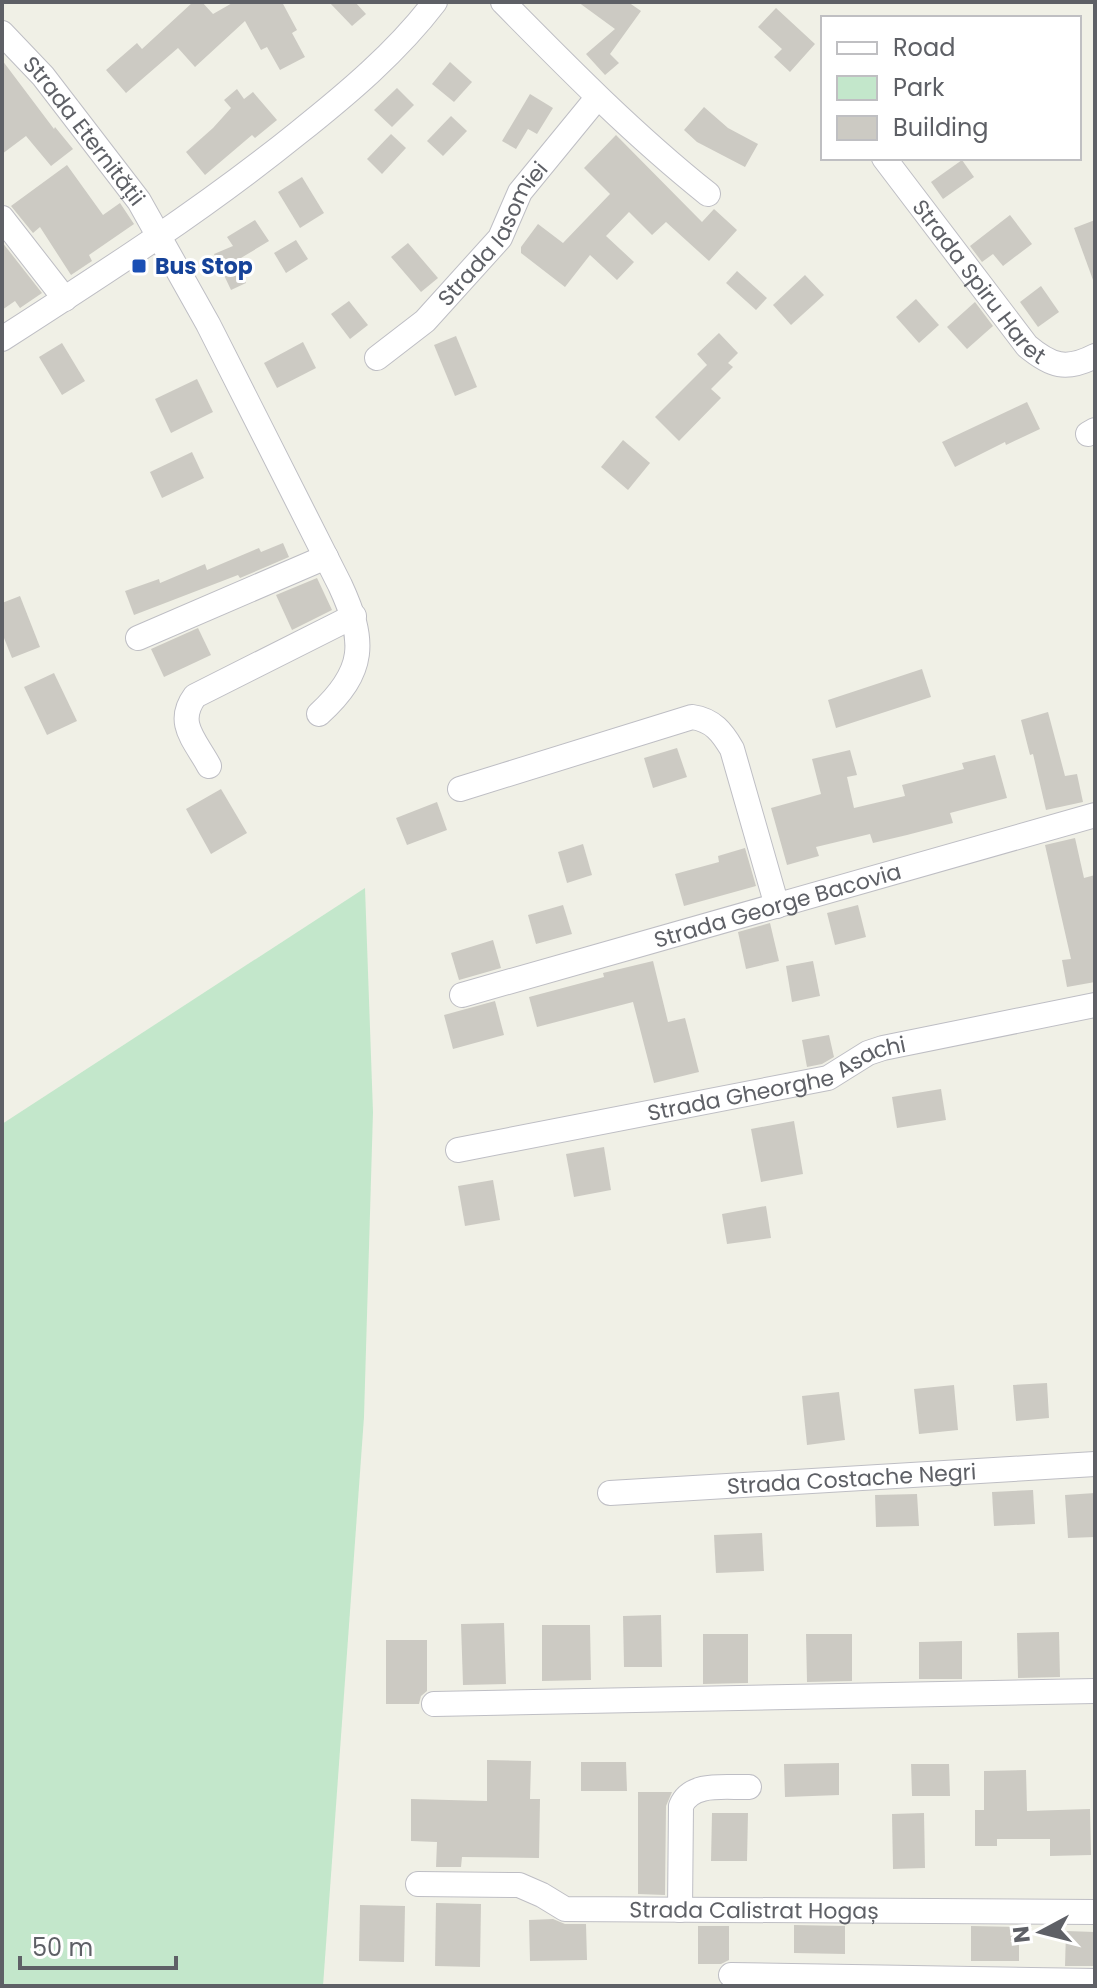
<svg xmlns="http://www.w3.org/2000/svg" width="1097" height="1988" font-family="Poppins,sans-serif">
	<rect width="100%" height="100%" fill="#f0f0e6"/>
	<!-- green -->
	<path fill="#c3e7cb" d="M365 888 373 1112 364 1417 323 1986H2V1124Z"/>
	<!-- building -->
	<g fill="#cccac3">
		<path d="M193 2H202L213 14 234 2H282L297 30 292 33 305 57 280 70 267 47 261 50 245 21 195 67 178 48 126 93 106 70 137 43 142 49Z"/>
		<path d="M329 2H355L366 14 352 26Z"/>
		<path d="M578 2H628L641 11 610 54 619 63 605 75 586 54 615 29Z"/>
		<path d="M776 8 815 44 790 72 774 57 782 49 758 27Z"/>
		<path d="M2 60 54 129 55 127 73 149 51 166 26 136 2 154Z"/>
		<path d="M450 62 472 82 454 102 432 84Z"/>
		<path d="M397 88 414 105 392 127 374 110Z"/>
		<path d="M237 89 244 99 253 92 277 120 255 138 252 135 205 175 186 152 213 128 231 108 224 100Z"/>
		<path d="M530 94 553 108 537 134 528 129 516 149 502 141Z"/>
		<path d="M704 107 728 128 758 144 745 167 697 142 684 130Z"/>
		<path d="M451 116 467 131 443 156 427 141Z"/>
		<path d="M391 134 406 148 382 174 367 159Z"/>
		<path d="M616 135 702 222 714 209 737 230 709 261 666 222 652 235 629 212 606 236 634 262 617 280 590 255 565 287 521 253V247L538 224 563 243 610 194 584 168Z"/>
		<path d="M962 160 974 177 943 199 931 182Z"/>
		<path d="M67 165 103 215 120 203 134 224 89 255 92 261 71 275 40 227 33 233 11 206Z"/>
		<path d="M302 177 324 213 300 228 278 192Z"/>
		<path d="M1010 215 1032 244 1003 266 993 254 982 262 970 246Z"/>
		<path d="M255 220 269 241 236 261 246 283 231 290 214 254 233 246 227 237Z"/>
		<path d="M1095 220V280H1093L1074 228Z"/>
		<path d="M296 240 308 259 286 273 274 253Z"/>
		<path d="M2 242 42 293 20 308 15 301 2 310Z"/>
		<path d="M408 243 438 278 421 292 391 257Z"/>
		<path d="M737 271 767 298 756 310 726 283Z"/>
		<path d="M805 275 824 295 791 325 773 305Z"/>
		<path d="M1041 286 1059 312 1038 327 1020 302Z"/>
		<path d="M916 299 939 325 919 343 896 317Z"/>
		<path d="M349 301 368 325 350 339 331 314Z"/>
		<path d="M975 302 993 326 967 349 947 327Z"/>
		<path d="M719 333 738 353 728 363 733 367 711 389 721 398 679 441 655 417 707 365 697 354Z"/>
		<path d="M456 336 477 387 455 396 434 345Z"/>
		<path d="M303 342 316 368 277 388 264 363Z"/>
		<path d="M62 343 85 381 62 395 39 357Z"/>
		<path d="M197 379 213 412 171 433 155 399Z"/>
		<path d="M1027 402 1040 429 1006 445 1005 442 955 467 942 442Z"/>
		<path d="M623 440 650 463 628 490 601 467Z"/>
		<path d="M192 452 204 478 162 498 150 472Z"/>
		<path d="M283 543 289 557 240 578 238 575 134 615 125 591 159 579 160 583 205 564 207 570 259 548 261 552Z"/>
		<path d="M317 578 332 610 292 630 276 595Z"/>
		<path d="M20 596 40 647 12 658 2 633V603Z"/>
		<path d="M198 628 211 655 164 677 151 649Z"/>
		<path d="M922 669 931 697 836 728 828 700Z"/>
		<path d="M54 673 77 721 47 735 24 687Z"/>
		<path d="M1048 712 1065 776 1077 774 1083 802 1046 810 1033 754 1030 755 1021 720Z"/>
		<path d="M677 748 687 777 653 788 644 758Z"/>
		<path d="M850 750 857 775 847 777 854 808 905 796 902 785 964 769 962 763 995 755 1007 798 950 813 953 823 907 835 873 843 870 834 816 847 819 856 787 865 771 808 821 794 812 759Z"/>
		<path d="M221 789 247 833 211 854 186 809Z"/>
		<path d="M437 802 447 830 407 845 396 818Z"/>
		<path d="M1075 838 1084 878 1095 875V982L1067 987 1062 960 1071 959 1045 845Z"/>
		<path d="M583 844 592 875 567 883 558 852Z"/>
		<path d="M745 848 756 886 684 906 675 874 719 862 718 856Z"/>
		<path d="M563 905 572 934 536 944 528 915Z"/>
		<path d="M858 905 866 937 835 945 827 913Z"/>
		<path d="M770 923 779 961 746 969 738 932Z"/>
		<path d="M493 940 501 968 459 980 451 953Z"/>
		<path d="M653 961 668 1022 685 1018 699 1072 654 1083 633 1002 537 1027 529 997 604 977 603 973Z"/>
		<path d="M813 961 820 996 792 1002 786 966Z"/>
		<path d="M495 1001 504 1035 453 1049 444 1015Z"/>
		<path d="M829 1035 834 1057 822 1064 807 1067 802 1040Z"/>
		<path d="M941 1089 946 1120 897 1128 892 1097Z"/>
		<path d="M794 1121 803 1174 761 1182 751 1129Z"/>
		<path d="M604 1147 611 1190 574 1197 566 1154Z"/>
		<path d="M493 1180 500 1220 465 1226 458 1186Z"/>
		<path d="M766 1206 771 1238 727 1244 722 1214Z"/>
		<path d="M1047 1383 1049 1418 1016 1421 1013 1385Z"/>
		<path d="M954 1385 958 1430 919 1434 914 1389Z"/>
		<path d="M839 1392 845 1440 807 1445 802 1396Z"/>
		<path d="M1033 1490 1035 1524 994 1526 992 1492Z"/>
		<path d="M1095 1493V1537L1068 1538 1065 1495Z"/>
		<path d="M917 1494 919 1526 876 1527 875 1495Z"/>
		<path d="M762 1533 764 1571 716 1573 714 1535Z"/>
		<path d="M661 1615 662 1667H624L623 1616Z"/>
		<path d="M504 1623 506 1684 463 1685 461 1624Z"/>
		<path d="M542 1625H590L591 1680 542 1681Z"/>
		<path d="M1059 1632 1060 1677 1018 1678 1017 1633Z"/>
		<path d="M703 1634H748V1683L703 1684Z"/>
		<path d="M806 1634H852V1681L807 1682Z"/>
		<path d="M386 1640H427V1691L421 1696 419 1704H386Z"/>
		<path d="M962 1641V1679H919V1642Z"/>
		<path d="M487 1760 531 1761 530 1799H540L539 1858 462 1857 461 1867H436L437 1842 411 1841V1799L487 1801Z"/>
		<path d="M581 1762H626L627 1791H581Z"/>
		<path d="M839 1763V1795L785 1797 784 1764Z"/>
		<path d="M911 1764H949L950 1796H912Z"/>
		<path d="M1026 1770 1027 1811 1090 1809 1091 1855 1050 1856V1839H997V1846H975V1810H984V1771Z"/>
		<path d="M638 1792H672L666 1806 665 1895 638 1894Z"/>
		<path d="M712 1813H748L747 1861H711Z"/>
		<path d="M924 1813 925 1868 893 1869 892 1814Z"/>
		<path d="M436 1903 481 1904 480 1967 435 1966Z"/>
		<path d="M360 1905 405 1906 404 1962 359 1961Z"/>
		<path d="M553 1919 565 1924H586L587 1960 530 1961 529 1920Z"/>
		<path d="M794 1925 845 1926V1954L794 1953Z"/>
		<path d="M698 1926H729V1960L721 1964H698Z"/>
		<path d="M971 1926 1019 1927V1961H971Z"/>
		<path d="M1066 1931 1095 1932V1966H1065Z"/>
	</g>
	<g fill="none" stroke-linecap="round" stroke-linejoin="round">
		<!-- street casing -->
		<g stroke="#bebec4" stroke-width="26">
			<g id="street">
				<path d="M503 2C569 69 634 135 708 194"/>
				<path id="s1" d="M2 33 43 76 139 201 208 324 340 585C366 641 366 671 319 714"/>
				<path id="s2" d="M884 158 1027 346C1051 366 1066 371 1095 356"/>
				<path d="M2 218 65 299"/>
				<path d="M2 339C103 274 204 209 298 133 347 94 397 52 435 2"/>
				<path id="s3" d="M377 358 425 321 500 238 520 192 597 98"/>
				<path d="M1088 434 1095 430"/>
				<path d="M138 638 326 557"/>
				<path d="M209 766C195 740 175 723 195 696L354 616"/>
				<path d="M460 789 692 717C713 720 722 732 732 749L777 906"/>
				<path id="s4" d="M462 995 1095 815"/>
				<path id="s5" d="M458 1150 828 1078 868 1053 883 1048 1095 1005"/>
				<path id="s6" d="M610 1493 1095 1464"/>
				<path d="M434 1704 1095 1691"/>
				<path id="s7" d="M418 1884 519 1885 542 1895 565 1909 1095 1912"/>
				<path d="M680 1910 681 1806C691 1781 727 1788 749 1787"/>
				<path d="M731 1975 1095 1981"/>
			</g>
		</g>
		<!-- street -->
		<use href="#street" stroke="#fff" stroke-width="24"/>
	</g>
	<!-- markers -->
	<rect fill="#1a4fb4" stroke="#fff" stroke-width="3" x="131" y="258" width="16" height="16" rx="4"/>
	<g text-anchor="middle" stroke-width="6" stroke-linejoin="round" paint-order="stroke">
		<!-- street labels -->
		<g font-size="22" fill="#5e6066" stroke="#fff">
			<text dy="8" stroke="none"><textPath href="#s1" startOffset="128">Strada Eternității</textPath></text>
			<text dy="8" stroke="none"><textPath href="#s3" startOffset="172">Strada Iasomiei</textPath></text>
			<text dy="8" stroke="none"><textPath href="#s2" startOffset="156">Strada Spiru Haret</textPath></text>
			<text dy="8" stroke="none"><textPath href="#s4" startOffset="328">Strada George Bacovia</textPath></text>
			<text dy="8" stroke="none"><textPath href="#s5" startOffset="328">Strada Gheorghe Asachi</textPath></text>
			<text dy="8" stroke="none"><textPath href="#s6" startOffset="242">Strada Costache Negri</textPath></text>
			<text dy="8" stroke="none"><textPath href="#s7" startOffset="342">Strada Calistrat Hogaș</textPath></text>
		</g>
		<!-- transit labels -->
		<g font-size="22" font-weight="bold" fill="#164399" stroke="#fff" text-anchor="start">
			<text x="155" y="274">Bus Stop</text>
		</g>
	</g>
	<!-- border -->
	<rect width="1097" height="1988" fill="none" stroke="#5e6066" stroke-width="8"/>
	<!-- legend -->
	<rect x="821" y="16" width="260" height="144" fill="#ffffff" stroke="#bfbfc2" stroke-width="2"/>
	<rect x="837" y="42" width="40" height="12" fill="#ffffff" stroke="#bfbfc2" stroke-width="2"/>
	<text x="893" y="56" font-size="24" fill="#5e6066">Road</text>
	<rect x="837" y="76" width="40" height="24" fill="#c3e7cb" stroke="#bfbfc2" stroke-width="2"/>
	<text x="893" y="96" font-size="24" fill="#5e6066">Park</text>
	<rect x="837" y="116" width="40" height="24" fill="#cccac3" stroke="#bfbfc2" stroke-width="2"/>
	<text x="893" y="136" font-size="24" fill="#5e6066">Building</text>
	<!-- north arrow -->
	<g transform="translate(1041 1932) rotate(263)" stroke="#ffffff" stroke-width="6" paint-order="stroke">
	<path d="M0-6L14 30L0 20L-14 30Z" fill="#5e6066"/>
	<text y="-12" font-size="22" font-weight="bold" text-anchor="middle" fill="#5e6066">N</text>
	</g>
	<!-- scale -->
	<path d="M20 1956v12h156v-12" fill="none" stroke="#5e6066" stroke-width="4"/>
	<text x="32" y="1956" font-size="24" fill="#5e6066" stroke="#ffffff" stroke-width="6" paint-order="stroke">50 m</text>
</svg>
